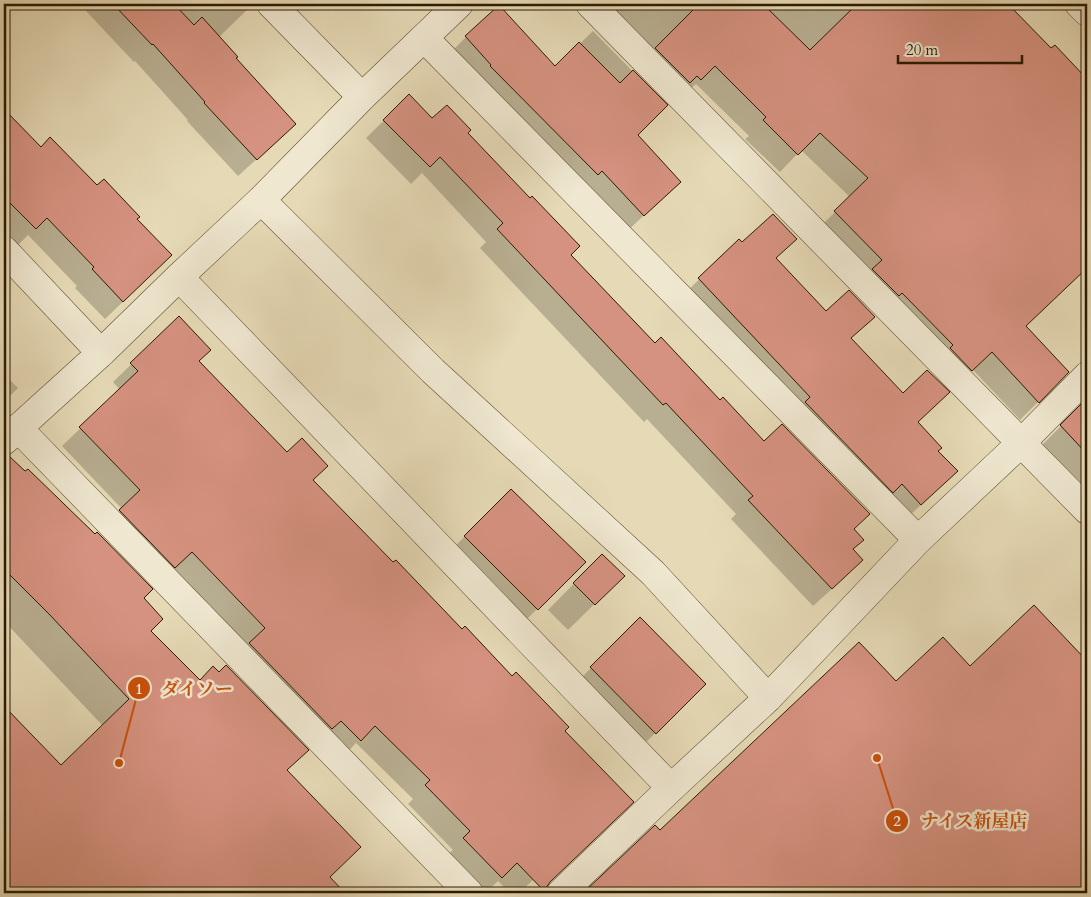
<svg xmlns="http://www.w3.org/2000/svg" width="1091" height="897" font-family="Cardo,'Noto Serif JP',serif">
	<rect width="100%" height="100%" fill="#e6dab6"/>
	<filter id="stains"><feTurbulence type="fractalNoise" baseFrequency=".004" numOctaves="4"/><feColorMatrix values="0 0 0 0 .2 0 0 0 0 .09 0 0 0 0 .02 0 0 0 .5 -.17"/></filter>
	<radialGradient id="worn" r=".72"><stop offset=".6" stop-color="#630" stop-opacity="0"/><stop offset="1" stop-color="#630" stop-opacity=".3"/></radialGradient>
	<!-- shadow -->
	<g fill="#0003">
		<path d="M82 4H244L248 9 219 37 235 58 277 141 238 176 187 121 188 120 135 61 134 62 86 11 88 9Z"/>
		<path d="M591 4H1007L1051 50 1055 46 1087 81V219L1072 233 1087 249V266L1025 327 1062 378 1020 420 973 370 953 388 817 230 850 197 801 150 780 172 745 139 749 136 696 84 682 97Z"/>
		<path d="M593 31 666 105 636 135 679 182 620 238 443 60 466 37 555 68Z"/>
		<path d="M409 96 432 119 466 133 569 255 655 345 720 402 764 443 862 540 852 550 844 578 813 606 731 519 736 514 647 419 644 422 480 248 486 242 422 173 411 184 366 138Z"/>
		<path d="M4 125 21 129 40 149 97 187 135 220 153 273 105 319 75 288 77 286 28 235 17 246 4 233Z"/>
		<path d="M739 241 775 258 826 313 873 317 850 339 917 423 940 487 905 520 683 295Z"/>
		<path d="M179 318 197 361 393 564 564 731 534 879 519 893H510L498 881 485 893H481L445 857 453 850 408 804 413 799 356 743 342 758 102 529 122 509 62 446 120 390 113 382Z"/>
		<path d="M4 374 18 388 4 402Z"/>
		<path d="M1086 401 1087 403V499L1037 450Z"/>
		<path d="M4 457H8L142 598 150 631 200 682 307 750 286 771 328 878 344 893H4V708L61 767 103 726 4 621Z"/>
		<path d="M511 491 584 562 511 635 439 562Z"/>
		<path d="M602 555 623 576 568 630 548 610Z"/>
		<path d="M1034 607 1087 663V893H585L655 826 660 832 896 682 970 668Z"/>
		<path d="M640 619 705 684 637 751 573 686Z"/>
	</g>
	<!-- building -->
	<g fill="#d69280" stroke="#2c1a00">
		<path d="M113 4H174L194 25 202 17 238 57 236 58 296 124 257 160 204 103 205 102 153 44 152 45Z"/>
		<path d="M699 4H763L810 50 857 4H1008L1051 48 1055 45 1087 79V268L1026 326 1069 372 1039 403 992 352 972 371 950 348 953 345 902 293 899 296 872 269 882 260 834 211 868 178 820 133 798 155 763 120 766 117 715 66 701 80 697 76 690 83 655 48Z"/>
		<path d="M499 5 555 66 579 42 620 83 633 70 668 105 638 135 681 182 644 216 602 171 598 175 490 66 491 65 465 36Z"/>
		<path d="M409 94 432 118 447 105 471 130 468 133 530 198 532 196 580 246 571 255 655 343 661 337 720 400 723 397 764 441 782 424 870 514 854 529 864 540 853 549 863 560 832 589 748 500 753 496 666 403 663 405 497 229 503 223 440 157 430 167 383 120Z"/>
		<path d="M4 109 41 147 50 137 97 185 104 179 140 217 137 219 172 255 123 302 92 269 94 267 47 218 36 229 4 197Z"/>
		<path d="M773 214 797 239 776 258 826 311 849 290 875 317 851 338 903 393 927 370 950 392 918 422 942 448 938 451 958 471 921 505 902 484 893 493 805 402 810 397 698 278 739 239 742 242Z"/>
		<path d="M179 316 211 350 199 361 287 452 302 438 328 466 313 480 393 562 396 560 462 629 465 626 512 676 516 672 569 727 565 731 634 802 550 882 546 888V893L517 863 502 878 463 838 470 831 425 785 430 780 375 726 361 741 341 721 332 729 249 643 265 628 192 552 175 568 119 510 140 490 79 427 138 371 130 363Z"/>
		<path d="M1087 398V454L1060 425Z"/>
		<path d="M4 456H9L25 471 28 469 95 534 97 532 153 589 144 598 163 619 151 631 200 680 213 666 219 672 226 665 309 750 287 770 361 847 330 877 345 893H4V706L61 765 129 699 49 614 4 569Z"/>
		<path d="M511 489 586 562 538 610 464 536Z"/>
		<path d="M602 554 625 576 595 605 573 583Z"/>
		<path d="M1034 605 1087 661V893H583L655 825 660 830 859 642 896 681 943 637 970 666Z"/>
		<path d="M640 617 706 684 656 734 590 667Z"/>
	</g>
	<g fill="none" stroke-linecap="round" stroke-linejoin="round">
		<!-- minor casing -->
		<g stroke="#5a4a2e" stroke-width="29">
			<g id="minor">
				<path d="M271 4 362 97"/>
				<path d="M590 4 1087 510"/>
				<path d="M1079 4 1087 12"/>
				<path d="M424 38 918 540"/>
				<path d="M261 200 433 371 653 573 768 698"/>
				<path d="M4 250 101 353"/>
				<path d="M179 277 671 788"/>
				<path d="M18 428 469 893"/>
				<path d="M4 441 101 353 179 277 261 200 362 97 459 4"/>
				<path d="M561 893 671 788 768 698 918 540 1021 443 1087 376"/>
			</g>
		</g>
		<!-- minor -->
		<use href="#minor" stroke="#efe7d0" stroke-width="28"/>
	</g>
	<!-- callouts -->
	<path fill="none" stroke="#cc500a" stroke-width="2" d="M119 763L139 688M877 758L897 821"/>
	<g fill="#cc500a" stroke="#efe7d0" stroke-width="2">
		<circle cx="119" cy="763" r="5"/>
		<circle cx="877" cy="758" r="5"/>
		<circle cx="139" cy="688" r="12"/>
		<circle cx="897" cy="821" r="12"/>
	</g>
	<g font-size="15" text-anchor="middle" font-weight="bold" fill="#fff">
		<text x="139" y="694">1</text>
		<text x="897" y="826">2</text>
	</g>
	<g font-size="18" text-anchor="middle" font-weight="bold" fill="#cc500a" stroke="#efe7d0" stroke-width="5" stroke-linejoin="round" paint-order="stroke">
		<text x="197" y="695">ダイソー</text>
		<text x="974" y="827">ナイス新屋店</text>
	</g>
	<!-- margin -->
	<rect width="1091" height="897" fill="none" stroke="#e6dab6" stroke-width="20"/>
	<rect x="5" y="5" width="1081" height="887" fill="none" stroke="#2c1a00" stroke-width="2.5"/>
	<rect x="10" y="10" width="1071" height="877" fill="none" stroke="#2c1a00"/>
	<!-- scale -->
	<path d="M898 55v8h124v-8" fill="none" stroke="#2c1a00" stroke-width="2.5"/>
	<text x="906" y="55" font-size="15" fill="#2c1a00" stroke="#efe7d0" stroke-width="4" paint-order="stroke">20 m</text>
	<rect width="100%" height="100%" filter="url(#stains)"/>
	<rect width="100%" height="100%" fill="url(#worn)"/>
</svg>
